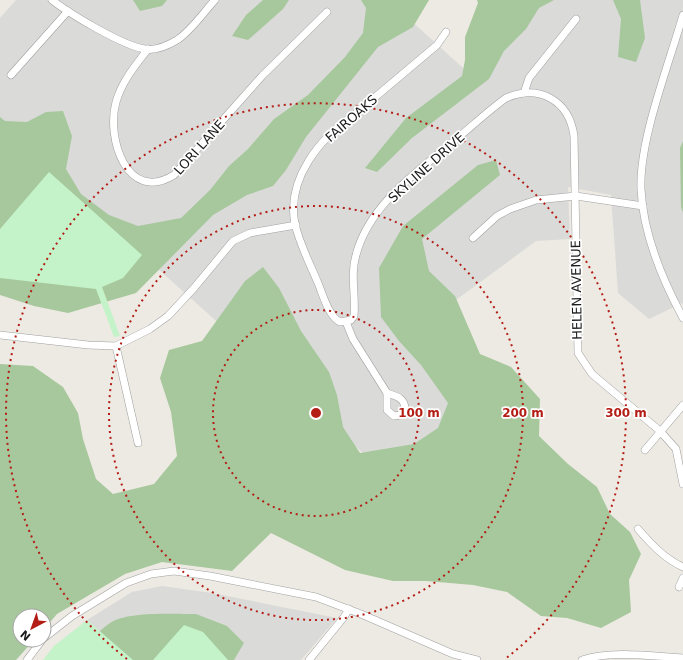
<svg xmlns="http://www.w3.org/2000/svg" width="683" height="660" font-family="'DejaVu Sans',sans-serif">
	<rect width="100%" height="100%" fill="#edeae3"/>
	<!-- residential -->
	<g fill="#dadad9">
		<path d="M16 0H388L472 76 537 0H683V305L682 303 649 319 618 293 611 195 568 187 570 239 536 241 441 311 468 357 431 514 0 127V18Z"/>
		<path d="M162 586 212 593 337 618 301 660H133L87 620 132 592Z"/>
	</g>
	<!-- forest -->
	<g fill="#a7c89c">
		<path d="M133 0H167L162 6 140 11Z"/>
		<path d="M263 0H289L283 9 248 40 232 36 246 15Z"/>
		<path d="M361 0H429L413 27 378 47 306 137 286 170 273 186 247 195 213 215 136 293 68 313 34 306 0 295V117L5 121 27 122 46 112 63 111 72 136 66 169 81 194 109 215 138 226 181 218 210 190 229 166 248 149 274 119 308 95 345 57 363 33 366 8Z"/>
		<path d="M477 0H554L539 8 526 29 504 51 489 79 412 138 377 172 365 168 406 118 462 76 465 60V37L478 3Z"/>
		<path d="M613 0H640L645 38 636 62 618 57 621 19Z"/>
		<path d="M683 141V213L681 207 680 148Z"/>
		<path d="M496 160 500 175 422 239 429 271 455 296 480 354 511 367 540 399 539 436 568 464 597 487 610 514 630 532 641 554 629 580 631 612 601 628 567 618 541 616 507 592 473 585 426 581H393L345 570 271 533 232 571 162 562 125 574 57 614 44 629V616H20V640H34L16 660H0V364L33 366 63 387 78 413 83 439 96 479 113 494 154 484 177 456 171 412 160 378 169 350 202 341 245 281 263 267 279 288 301 331 329 372 337 395 343 427 360 453 414 444 438 428 448 403 421 365 399 341 381 317 379 268 403 226 478 165Z"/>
		<path d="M196 614 227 626 244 643 234 660H78C86 646 97 632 110 623 126 611 176 614 196 614Z"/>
	</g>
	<!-- park -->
	<g fill="#c4f3ca">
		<path d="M49 172 142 255 123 278 102 287 120 336 114 337 96 289 0 278V229Z"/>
		<path d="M87 620 133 660H43L54 646Z"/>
		<path d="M184 625 203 632 228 660H153Z"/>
	</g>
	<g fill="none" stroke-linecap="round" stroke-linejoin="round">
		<!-- minor casing -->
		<g stroke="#a0a0a0" stroke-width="8">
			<g id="minor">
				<path d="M52 0C70 14 123 46 145 49 156 51 167 46 177 40 191 31 203 13 215 0"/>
				<path d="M683 15C669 64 639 140 641 189 643 234 662 279 683 318"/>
				<path d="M446 32 437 45 354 115C320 138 286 179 295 224 300 245 310 264 318 283 323 295 329 317 340 322L351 320 354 316C356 295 350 275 356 255 369 205 417 172 454 141 471 127 488 111 506 98 539 84 569 100 574 136L578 353 592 374 660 431 676 449 683 484"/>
				<path d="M148 49C135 66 122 81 116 102 106 138 127 204 174 175L262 76 327 12"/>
				<path d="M11 75 68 11"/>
				<path d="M524 93 529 78 576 19"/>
				<path d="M473 238 497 216 510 209 536 200 576 196 643 206"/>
				<path d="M346 322 353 339 387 393"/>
				<path d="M0 335 88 345 116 346 150 329 168 316 194 288 233 241 250 233 296 225"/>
				<path d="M116 346 138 443"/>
				<path d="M387 393C396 396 405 398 405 409L400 415 394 416 387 410Z"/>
				<path d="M645 450 683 405"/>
				<path d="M638 529C651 544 665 559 683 567"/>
				<path d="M679 587 683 578"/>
				<path d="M44 638 72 616 126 583 151 574 174 571 210 576 316 597 361 614 453 654 477 660"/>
				<path d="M27 660 42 640"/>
				<path d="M309 660 344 617 349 609"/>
				<path d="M582 660C611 650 652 656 683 658"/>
			</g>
		</g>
		<!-- minor -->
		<use href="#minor" stroke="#fff" stroke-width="7"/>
	</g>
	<!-- distance rings -->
	<g fill="none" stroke="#b41d15" stroke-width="2" stroke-dasharray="2 4">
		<circle cx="316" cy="413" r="103"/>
		<circle cx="316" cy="413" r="207"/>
		<path d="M127 659A310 310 0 1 1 505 659"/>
	</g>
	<g text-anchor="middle" stroke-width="3.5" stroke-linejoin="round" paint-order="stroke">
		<!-- street labels -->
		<g font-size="13" fill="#1c1c1c" stroke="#fff">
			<text transform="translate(351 118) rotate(-41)" y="5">FAIROAKS</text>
			<text transform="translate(199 147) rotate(-48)" y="5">LORI LANE</text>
			<text transform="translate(426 167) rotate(-42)" y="5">SKYLINE DRIVE</text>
			<text transform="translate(576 290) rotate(-91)" y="5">HELEN AVENUE</text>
		</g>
	</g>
	<circle cx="316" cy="413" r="6" fill="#b41d15" stroke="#fff" stroke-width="2"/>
	<g font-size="12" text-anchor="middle" font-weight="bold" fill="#b41d15" stroke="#fff" stroke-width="3.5" stroke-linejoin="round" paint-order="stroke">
		<text x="419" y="417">100 m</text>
		<text x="523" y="417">200 m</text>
		<text x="626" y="417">300 m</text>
	</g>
	<!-- north arrow -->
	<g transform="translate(32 628) rotate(221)"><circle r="19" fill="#ffffff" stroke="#a4a4a4"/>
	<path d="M0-3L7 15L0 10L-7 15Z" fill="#b41d15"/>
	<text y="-6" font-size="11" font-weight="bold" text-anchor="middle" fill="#1c1c1c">N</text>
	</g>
</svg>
